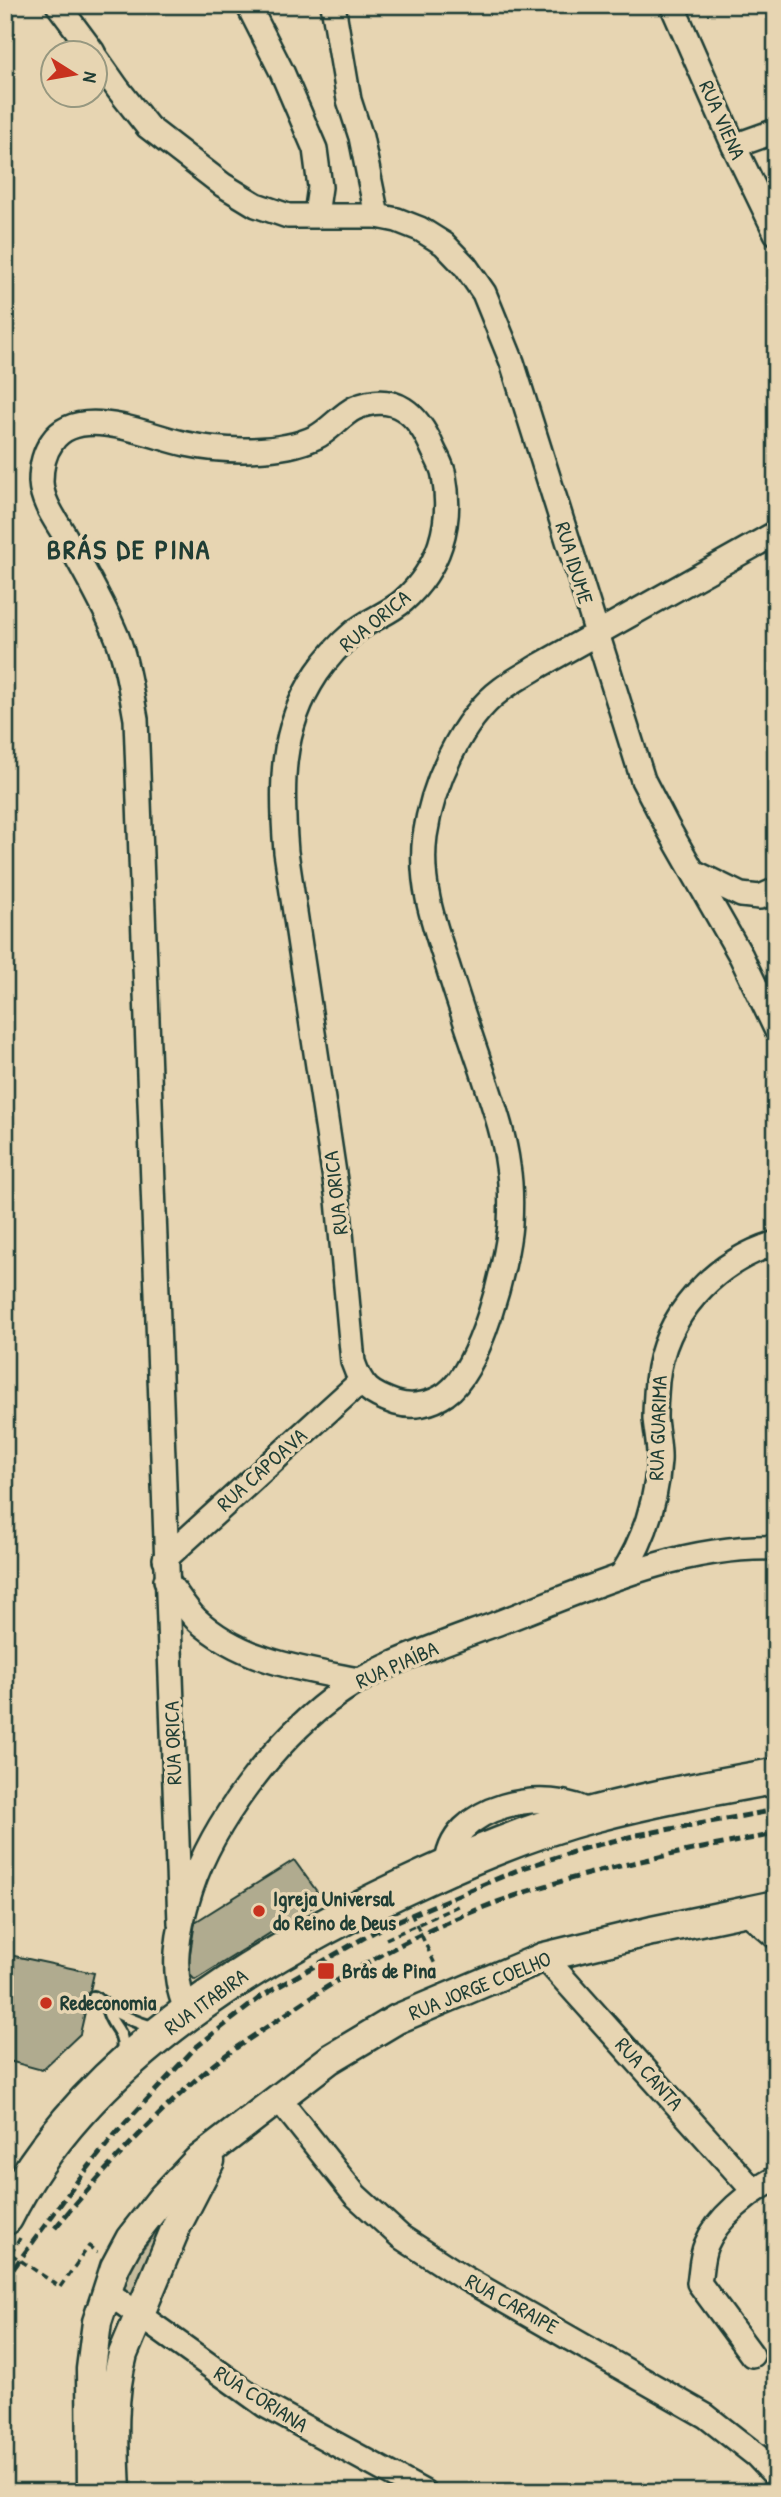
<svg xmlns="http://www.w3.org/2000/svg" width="781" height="2497" font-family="'Patrick Hand',sans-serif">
	<rect width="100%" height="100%" fill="#e7d5b2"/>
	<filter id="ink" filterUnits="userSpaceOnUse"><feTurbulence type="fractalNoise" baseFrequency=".0143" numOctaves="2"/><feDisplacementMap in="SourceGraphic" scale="14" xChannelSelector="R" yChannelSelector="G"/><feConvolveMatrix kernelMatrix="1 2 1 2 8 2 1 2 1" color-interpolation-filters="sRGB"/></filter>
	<g filter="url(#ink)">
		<!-- green -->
		<path fill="#c6bc9d" stroke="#727c68" stroke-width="2" d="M164 2223 141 2305 114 2284Z"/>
		<!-- building -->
		<g fill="#b0ab8f" stroke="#1f3d34" stroke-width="2">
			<path d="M294 1860 323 1900 195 1980 187 1972 195 1922Z"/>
			<path d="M5 1954 94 1973 80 2034 42 2070 5 2060Z"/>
		</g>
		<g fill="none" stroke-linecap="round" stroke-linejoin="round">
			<!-- service casing -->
			<g stroke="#1f3d34" stroke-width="16">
				<g id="service">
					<path d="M94 1997C112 2011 135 2023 157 2028"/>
					<path d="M107 2007C111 2030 126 2027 122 2056"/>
				</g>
			</g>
			<!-- minor casing -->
			<g stroke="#1f3d34" stroke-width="28">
				<g id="minor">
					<path d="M58 5 93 52"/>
					<path d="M248 5 282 72 315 149 320 187 316 215"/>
					<path d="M333 5 349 100 361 137 377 216"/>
					<path d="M672 5 734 146 776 233"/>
					<path d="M94 55 118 89 148 127 223 185 256 205 288 216H377L397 220 420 229 444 244 466 267 484 293 512 362 643 780 668 828 741 956 776 1029"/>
					<path d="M734 146 776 131"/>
					<path d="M694 872 741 895 760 897 776 890"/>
					<path d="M165 1559 360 1382"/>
					<path d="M621 1576C644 1541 656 1503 659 1461 660 1447 656 1432 655 1418 655 1406 656 1393 657 1381 664 1315 714 1262 776 1243"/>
					<path d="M166 1580C176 1592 185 1608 196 1619 241 1661 301 1669 358 1680"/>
					<path d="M447 1868C447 1804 549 1785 593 1814"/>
					<path d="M746 1911 776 1937"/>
					<path d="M180 1923 136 719C131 692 127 663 117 637 103 602 83 569 65 536 55 519 42 502 41 482 41 469 44 453 52 442 78 403 149 436 186 444 223 452 281 454 316 437 330 430 341 415 355 408 395 391 418 414 433 449 437 458 443 467 444 476 453 524 439 569 403 601 388 614 368 620 353 633 340 644 326 660 317 673 279 730 281 788 286 852L338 1200 353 1362C362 1388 370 1394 396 1403 413 1408 432 1404 446 1394 480 1371 507 1264 510 1224 511 1206 511 1184 508 1166 504 1133 492 1101 482 1070 470 1035 458 999 447 964 433 922 419 881 425 836 432 786 460 720 502 689 513 681 526 674 537 667L776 533"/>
					<path d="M544 1957 753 2190"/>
					<path d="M188 2012C168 1974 178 1928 191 1889 213 1822 274 1743 330 1700 371 1667 442 1644 493 1625 583 1591 677 1545 776 1548"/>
					<path d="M278 2098 355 2195 401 2237 461 2276 706 2416 757 2456 776 2476"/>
					<path d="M107 2292 266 2406 424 2492"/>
					<path d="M752 2355 699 2283C701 2272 701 2256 706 2245 717 2218 750 2192 776 2178"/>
				</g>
			</g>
			<!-- tertiary casing -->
			<g stroke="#1f3d34" stroke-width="33">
				<g id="tertiary">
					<path d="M92 2492 91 2369 97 2322 107 2292 115 2267 130 2239 163 2197 197 2161 330 2059 397 2019 544 1957 652 1931 776 1905"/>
					<path d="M116 2492C114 2446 111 2398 123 2354L177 2225 210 2161"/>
				</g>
			</g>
			<!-- primary casing -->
			<g stroke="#1f3d34" stroke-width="40">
				<path id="primary" d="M5 2217C85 2056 268 1949 426 1877 480 1852 536 1829 594 1814 654 1798 715 1787 776 1776"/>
			</g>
			<!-- path -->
			<g stroke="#1f3d34" stroke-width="3.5" stroke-dasharray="7 5" stroke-linecap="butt">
				<path d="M386 1939 460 1905"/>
				<path d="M11 2254 20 2238"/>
				<path d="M60 2287 89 2246 97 2253"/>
			</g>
			<!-- service -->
			<use href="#service" stroke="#e7d5b2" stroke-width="10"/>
			<!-- minor -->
			<use href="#minor" stroke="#e7d5b2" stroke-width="23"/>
			<!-- tertiary -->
			<use href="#tertiary" stroke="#e7d5b2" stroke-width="28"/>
			<!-- primary -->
			<use href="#primary" stroke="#e7d5b2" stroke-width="35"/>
			<!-- rail -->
			<g stroke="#1f3d34" stroke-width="5" stroke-dasharray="10 5" stroke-linecap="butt">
				<path d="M55 2228C100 2174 149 2122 201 2075 225 2054 252 2037 279 2019 356 1965 433 1923 523 1893 606 1866 690 1850 776 1834"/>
				<path d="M5 2280 79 2179 117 2132 195 2048 262 1996 383 1927 520 1869 585 1848 637 1835 776 1810"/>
			</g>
			<!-- path-bridge -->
			<g stroke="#1f3d34" stroke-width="3.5" stroke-dasharray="7 5" stroke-linecap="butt">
				<path d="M411 1913 439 1973"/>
				<path d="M11 2254 60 2287"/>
			</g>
		</g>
	</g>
	<!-- markers -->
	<g fill="#c8321e" stroke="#e7d5b2" stroke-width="2.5">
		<circle cx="259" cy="1911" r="7"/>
		<rect x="317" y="1962" width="18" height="18" rx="3.5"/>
		<circle cx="46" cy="2003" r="7"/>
	</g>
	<g text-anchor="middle" stroke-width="7" stroke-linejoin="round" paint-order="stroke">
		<!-- street labels -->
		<g font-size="21" fill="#1f3d34" stroke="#e7d5b2">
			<text transform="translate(722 120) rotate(66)" y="7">RUA VIENA</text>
			<text transform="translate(574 563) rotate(73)" y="7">RUA IDUME</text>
			<text transform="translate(375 621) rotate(-39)" y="7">RUA ORICA</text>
			<text transform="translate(336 1193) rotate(-97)" y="7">RUA ORICA</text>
			<text transform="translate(658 1428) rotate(-88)" y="7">RUA GUARIMA</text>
			<text transform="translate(262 1470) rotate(-42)" y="7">RUA CAPOAVA</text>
			<text transform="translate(397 1665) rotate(-24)" y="7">RUA PIAÍBA</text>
			<text transform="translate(173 1743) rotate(-92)" y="7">RUA ORICA</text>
			<text transform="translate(480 1986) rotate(-22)" y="7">RUA JORGE COELHO</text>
			<text transform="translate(206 2002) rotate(-36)" y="7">RUA ITABIRA</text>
			<text transform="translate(649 2074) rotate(48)" y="7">RUA CANTA</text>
			<text transform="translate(512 2304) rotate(29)" y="7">RUA CARAIPE</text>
			<text transform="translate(261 2399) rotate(32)" y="7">RUA CORIANA</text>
		</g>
		<!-- poi labels -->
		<g font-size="21" font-weight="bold" fill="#1f3d34" stroke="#e7d5b2" text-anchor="start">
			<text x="273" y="1906">Igreja Universal<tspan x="273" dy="24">do Reino de Deus</tspan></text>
			<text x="342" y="1978">Brás de Pina</text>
			<text x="60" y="2010">Redeconomia</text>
		</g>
		<!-- district labels -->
		<g font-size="28" font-weight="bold" letter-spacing="2" fill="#1f3d34" stroke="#e7d5b2">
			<text x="129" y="559">BRÁS DE PINA</text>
		</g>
	</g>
	<!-- margin -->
	<rect width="781" height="2497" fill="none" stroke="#e7d5b2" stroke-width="28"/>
	<rect x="14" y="14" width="753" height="2469" fill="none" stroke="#1f3d34" stroke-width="2.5" filter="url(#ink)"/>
	<!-- north arrow -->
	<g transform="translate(74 74) rotate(101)"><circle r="33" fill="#e7d5b2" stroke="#979880" stroke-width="2"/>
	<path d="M0-5L12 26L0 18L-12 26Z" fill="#c8321e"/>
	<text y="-10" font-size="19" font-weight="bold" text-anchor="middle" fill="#1f3d34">N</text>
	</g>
</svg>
